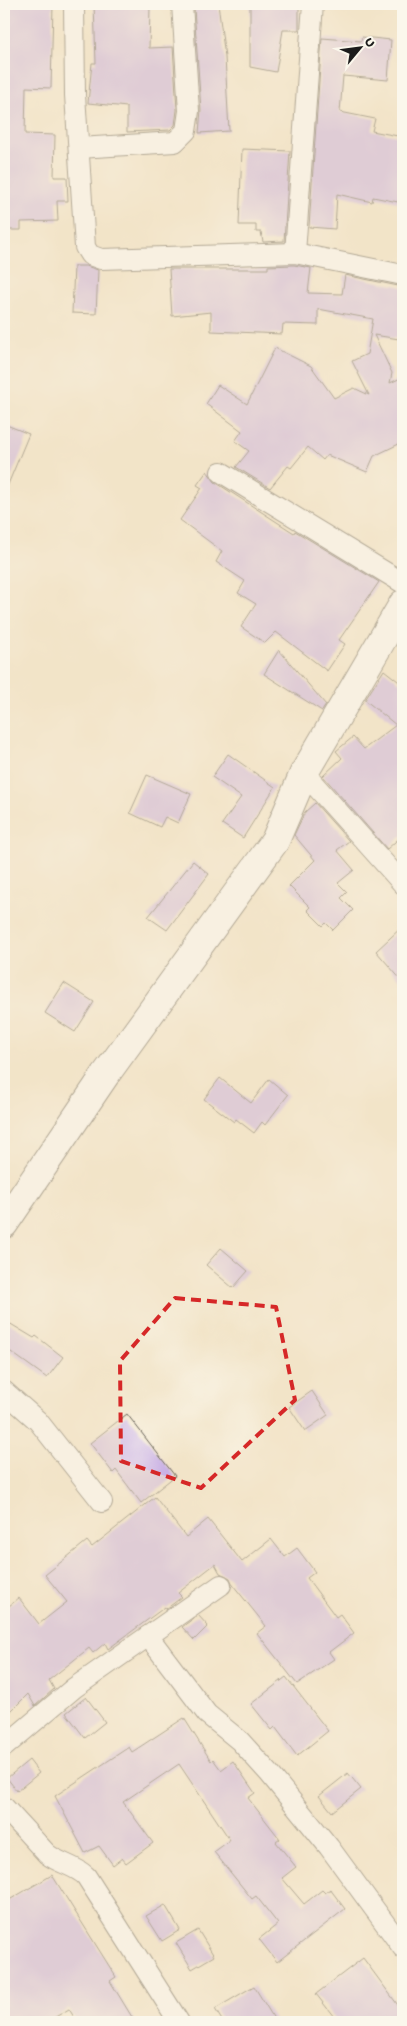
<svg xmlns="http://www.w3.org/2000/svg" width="407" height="2026" font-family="'Gochi Hand',sans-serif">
	<rect width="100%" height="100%" fill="#fbf7ec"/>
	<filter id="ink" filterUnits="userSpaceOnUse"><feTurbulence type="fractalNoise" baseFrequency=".02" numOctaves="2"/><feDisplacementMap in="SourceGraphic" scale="10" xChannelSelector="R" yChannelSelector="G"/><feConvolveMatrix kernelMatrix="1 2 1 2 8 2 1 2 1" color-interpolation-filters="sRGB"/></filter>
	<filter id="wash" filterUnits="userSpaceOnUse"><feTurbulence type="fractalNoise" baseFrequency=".0096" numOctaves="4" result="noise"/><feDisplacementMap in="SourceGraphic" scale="20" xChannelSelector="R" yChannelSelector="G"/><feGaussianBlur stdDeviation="1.12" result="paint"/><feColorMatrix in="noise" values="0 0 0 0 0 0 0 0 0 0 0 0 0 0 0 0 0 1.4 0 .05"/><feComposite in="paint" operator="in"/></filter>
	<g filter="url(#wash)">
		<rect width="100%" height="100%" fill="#f2e4c8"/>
		<g id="blocks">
			<!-- building -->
			<g fill="#c8afe5">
				<path d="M4 4H53L51 88 26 87 25 134 55 135 54 177H67L68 201H57L58 221 21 222V230H4Z"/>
				<path d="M94 4 150 7 149 48 173 47 177 110 175 125 170 130 127 132V107L88 103 92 63H96Z"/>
				<path d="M218 4 225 57 229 131 199 133 201 110 194 8Z"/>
				<path d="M250 4H299V30H283L276 72 250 67Z"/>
				<path d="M362 37 391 40 388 80 343 76 340 112 375 119 372 131 403 137V177L398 202 373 197 372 202 337 194 335 229 309 227 322 38 361 41Z"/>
				<path d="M242 149 290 151 284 241 263 242 261 232H256V225H239Z"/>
				<path d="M294 265 311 268 308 293 342 294 345 275 403 287V318L399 339 374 335 392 373 390 383 403 377V442L374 456 367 472 327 455 323 460 308 447 291 468 288 466 270 488 236 467 249 451 235 441 242 431 206 404 218 385 247 404 275 348 311 366 334 398 354 388 369 395 352 361 367 354 373 319 318 309V325L283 324 282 334 211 331V312L172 316 169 269H268V266Z"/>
				<path d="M74 266H86L98 270 96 314 72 313Z"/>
				<path d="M4 424 29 434 4 494Z"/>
				<path d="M207 471 215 482 294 533 295 531 379 582 339 640 345 644 327 671 276 632 265 643 241 627 256 604 238 593 245 581 216 562 222 551 180 520 202 488 197 485Z"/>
				<path d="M279 650 326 705 322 711 264 674Z"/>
				<path d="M384 670 403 685V835L387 849 323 776 342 758 336 751 353 737 364 749 396 725 365 700Z"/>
				<path d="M228 754 275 787 243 838 222 824 241 797 212 777Z"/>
				<path d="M147 775 191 794 178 823 165 817 160 827 130 813Z"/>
				<path d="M315 803 349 841 337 850 354 870 338 883 347 892 341 898 353 910 333 930 326 923 323 926 307 910 310 907 289 886 315 860 294 835 305 812Z"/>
				<path d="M193 861 209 874 167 930 148 917Z"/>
				<path d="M403 926V982L376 951Z"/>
				<path d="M64 983 94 1002 75 1032 45 1013Z"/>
				<path d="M220 1078 251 1103 269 1079 288 1095 265 1125 262 1122 254 1133 236 1119 234 1122 204 1099Z"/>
				<path d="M221 1248 248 1271 233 1288 206 1265Z"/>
				<path d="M4 1320 34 1338 36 1336 63 1357 47 1378 4 1347Z"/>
				<path d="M312 1391 328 1415 305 1431 289 1407Z"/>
				<path d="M127 1414 175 1476 141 1503 116 1470 113 1473 90 1443Z"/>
				<path d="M155 1497 186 1537 208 1519 242 1562 271 1539 285 1557 297 1548 315 1572 307 1578 336 1617 340 1614 354 1633 329 1652 334 1659 297 1684 257 1633 266 1626 233 1585 230 1578 220 1573 215 1564 178 1593 182 1597 166 1609 165 1607 108 1649 105 1643 93 1653 89 1648 49 1680 54 1689 35 1706 28 1694 4 1718V1610L19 1598 39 1624 67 1602 45 1575 87 1541 92 1547Z"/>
				<path d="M198 1615 208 1626 194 1640 182 1627Z"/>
				<path d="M286 1677 328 1731 297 1756 275 1727 272 1730 251 1704Z"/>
				<path d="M86 1697 105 1722 85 1738 66 1713Z"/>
				<path d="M184 1718 211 1761 213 1759 221 1770 233 1761 255 1793 248 1798 280 1839 276 1842 296 1867 282 1878 304 1904 322 1890 325 1893 330 1889 345 1909 277 1962 259 1939 278 1924 256 1896 252 1899 214 1852 230 1840 179 1764 123 1802 153 1843 126 1863 122 1858 113 1865 99 1846 85 1853 55 1796 129 1747 132 1752Z"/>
				<path d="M29 1760 39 1773 17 1791 7 1778Z"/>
				<path d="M348 1773 361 1789 332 1812 319 1796Z"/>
				<path d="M52 1875 116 1977 110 1981 135 2022H77L69 2009 47 2022H4V1903Z"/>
				<path d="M165 1905 180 1930 162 1941 146 1916Z"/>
				<path d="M198 1930 214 1956 192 1969 176 1943Z"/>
				<path d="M363 1958 403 2012V2022H338L316 1994Z"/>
				<path d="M254 1986 276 2022H223L215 2009Z"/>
			</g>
		</g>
	</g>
	<g filter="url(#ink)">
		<use href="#blocks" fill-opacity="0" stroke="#676258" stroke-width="1"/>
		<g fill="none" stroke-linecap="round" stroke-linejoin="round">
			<!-- street casing -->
			<g stroke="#676258" stroke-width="22">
				<g id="street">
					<path d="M74 4 75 95 85 247 90 255 101 259 295 253 403 275"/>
					<path d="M79 148 175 142 186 131 189 111 182 4"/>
					<path d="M295 253 313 4"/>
					<path d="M221 472 403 583"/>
					<path d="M304 773 403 884"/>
					<path d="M4 1391 38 1421 102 1502"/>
					<path d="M148 1636 207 1714 240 1741 269 1773 329 1847 403 1948"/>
					<path d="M4 1747 74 1688 221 1585"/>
					<path d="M4 1807 47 1854C60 1864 74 1865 86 1876L179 2022"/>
				</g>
			</g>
			<!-- secondary casing -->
			<g stroke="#676258" stroke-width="30">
				<path id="secondary" d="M4 1224 106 1074 275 841 304 773 403 604"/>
			</g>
			<!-- street -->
			<use href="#street" stroke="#fff" stroke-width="20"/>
			<!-- secondary -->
			<use href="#secondary" stroke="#fff" stroke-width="28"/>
		</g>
	</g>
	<!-- marked area -->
	<path d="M0 0H407V2026H0ZM175 1298 276 1307 295 1400 201 1488 121 1461 120 1361Z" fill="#f2e4c8" fill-opacity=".55" fill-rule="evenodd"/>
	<path fill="none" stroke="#d62828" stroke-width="4" stroke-dasharray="10 6" stroke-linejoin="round" d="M175 1298 276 1307 295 1400 201 1488 121 1461 120 1361Z"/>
	<!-- margin -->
	<rect width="407" height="2026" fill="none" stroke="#fbf7ec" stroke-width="20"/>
	<!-- north arrow -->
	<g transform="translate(360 48) rotate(61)" stroke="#fbf7ec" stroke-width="4" paint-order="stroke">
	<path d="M0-4L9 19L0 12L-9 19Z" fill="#1c1c1c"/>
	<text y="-8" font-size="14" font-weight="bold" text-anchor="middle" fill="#1c1c1c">U</text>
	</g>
</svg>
